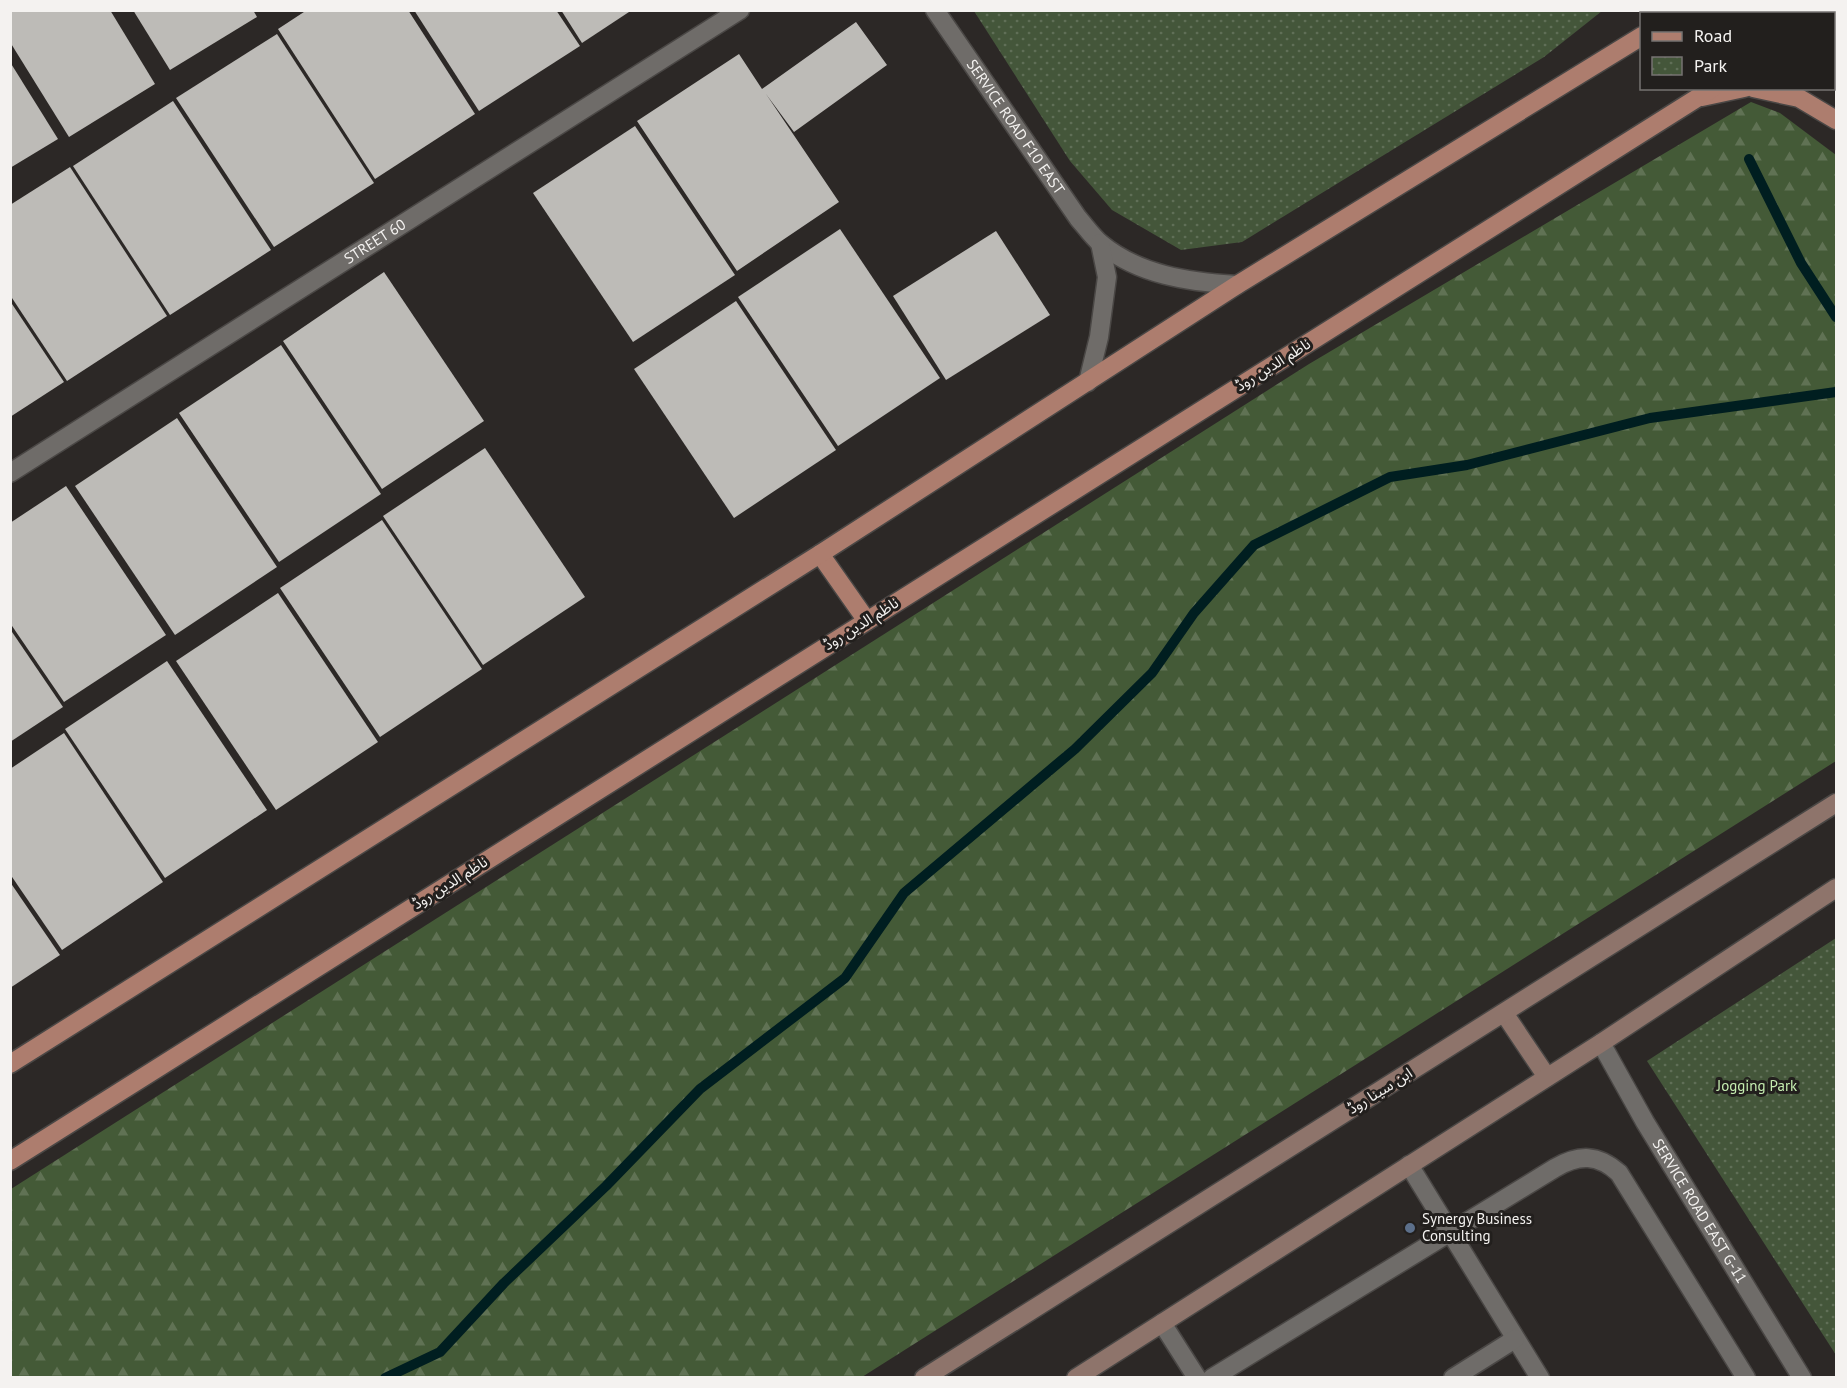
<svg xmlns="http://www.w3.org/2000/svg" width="1847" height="1388" font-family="'PT Sans','Noto Sans Arabic',sans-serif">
	<defs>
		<pattern id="forest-firs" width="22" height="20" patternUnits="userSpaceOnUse" patternTransform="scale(1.5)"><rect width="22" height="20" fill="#445a37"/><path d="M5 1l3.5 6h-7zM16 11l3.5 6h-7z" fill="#607254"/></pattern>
		<pattern id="park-dots" width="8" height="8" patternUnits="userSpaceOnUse" patternTransform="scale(1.5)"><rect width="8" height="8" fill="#44563a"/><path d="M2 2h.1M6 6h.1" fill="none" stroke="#606f57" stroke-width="1.8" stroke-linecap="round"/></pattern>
	</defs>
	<rect width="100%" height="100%" fill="#2c2826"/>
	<!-- forest -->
	<path fill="url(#forest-firs)" d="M1751 102 1780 113 1836 155V761L862 1377H11V1189L1309 364Z"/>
	<!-- park -->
	<g fill="url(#park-dots)">
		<path d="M974 11H1602L1544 57 1242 242 1181 250 1112 210 1070 161Z"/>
		<path d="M1836 938V1355L1647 1061Z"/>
	</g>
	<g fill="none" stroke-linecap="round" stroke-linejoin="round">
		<!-- stream -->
		<g stroke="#001e20" stroke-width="10">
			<path d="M1749 159 1801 263 1836 317"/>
			<path d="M385 1378 440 1352 504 1283 606 1186 700 1089 845 978 904 893 1075 749 1152 673 1194 613 1254 545 1390 477 1467 465 1650 418 1836 392"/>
		</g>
	</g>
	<!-- building -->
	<g fill="#bdbbb7">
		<path d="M10 10H110L155 84 69 137 10 42Z"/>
		<path d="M133 10H253L257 17 170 70Z"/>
		<path d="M307 10H408L475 114 375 179 278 29Z"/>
		<path d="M414 10H556L580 46 479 111Z"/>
		<path d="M561 10H632L582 43Z"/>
		<path d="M856 22 887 65 794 132 766 94 839 202 737 271 637 121 739 54 762 89Z"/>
		<path d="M277 34 374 183 274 247 176 98Z"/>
		<path d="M10 62 58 139 10 168Z"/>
		<path d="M173 101 271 250 170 315 73 166Z"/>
		<path d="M635 126 735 275 633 342 533 193Z"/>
		<path d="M70 167 167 316 67 381 10 295V205Z"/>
		<path d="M840 229 940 378 838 446 738 297Z"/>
		<path d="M996 231 1050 315 946 380 893 296Z"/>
		<path d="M384 272 484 421 382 489 283 341Z"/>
		<path d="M10 301 64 382 10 417Z"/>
		<path d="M736 301 836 450 734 518 634 369Z"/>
		<path d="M281 345 381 494 279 562 179 413Z"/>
		<path d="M177 418 277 567 175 635 75 486Z"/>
		<path d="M485 448 585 597 483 665 383 516Z"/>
		<path d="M66 486 166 635 64 702 10 623V523Z"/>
		<path d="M382 520 482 669 380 737 280 588Z"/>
		<path d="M278 593 378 742 276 810 176 661Z"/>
		<path d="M10 629 63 707 10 742Z"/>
		<path d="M167 661 267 810 165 878 65 729Z"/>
		<path d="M64 733 163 882 62 950 10 874V769Z"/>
		<path d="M10 882 60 955 10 988Z"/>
	</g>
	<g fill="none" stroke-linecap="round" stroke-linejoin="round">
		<!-- minor casing -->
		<g stroke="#4a4745" stroke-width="21">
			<g id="minor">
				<path id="s1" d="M10 473 740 10"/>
				<path d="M1409 1165 1540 1378"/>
				<path d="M1162 1323 1197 1378"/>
				<path d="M1212 1378 1555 1168C1579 1154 1598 1154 1619 1173L1746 1378"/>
				<path d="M1453 1378 1515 1339"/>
			</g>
		</g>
		<!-- tertiary casing -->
		<g stroke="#4a4745" stroke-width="21">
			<g id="tertiary">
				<path id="s2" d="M935 10 1078 218C1085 226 1092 236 1100 243 1138 275 1189 282 1237 285"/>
				<path d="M1088 382 1099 337 1107 277 1100 243"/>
				<path id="s3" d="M1601 1043 1645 1122 1802 1378"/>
			</g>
		</g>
		<!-- secondary casing -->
		<g stroke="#4a4745" stroke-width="21">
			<g id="secondary">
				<path d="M1504 1013 1547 1077"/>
				<path d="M924 1378 1836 803"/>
				<path d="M1076 1378 1601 1043 1836 888"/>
			</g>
		</g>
		<!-- primary casing -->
		<g stroke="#4a4745" stroke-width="21">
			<g id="primary">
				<path d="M1819 10 1821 14"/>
				<path d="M1653 14 1655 10"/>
				<path d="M1676 14 1681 10"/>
				<path d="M1834 16 1836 14"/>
				<path d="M1834 35 1836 40"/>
				<path d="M1753 88 1799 98 1836 120"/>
				<path d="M1702 97 1744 88"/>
				<path d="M820 554 867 621"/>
				<path d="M10 1064 820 554 1237 285 1642 36"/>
				<path d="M10 1161 1713 88"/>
			</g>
		</g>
		<!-- minor -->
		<use href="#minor" stroke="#6f6c69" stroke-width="18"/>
		<!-- tertiary -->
		<use href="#tertiary" stroke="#6f6c69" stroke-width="18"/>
		<!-- secondary -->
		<use href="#secondary" stroke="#8e746b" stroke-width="18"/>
		<!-- primary -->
		<use href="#primary" stroke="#ad7d6e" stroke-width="18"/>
	</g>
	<!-- markers -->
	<circle fill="#5c6f8a" stroke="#221f1d" stroke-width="2" cx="1410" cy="1228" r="6"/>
	<g text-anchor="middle" stroke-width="6" stroke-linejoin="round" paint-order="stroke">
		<!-- street labels -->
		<g font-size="15" fill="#f4f2f0" stroke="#221f1d">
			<text dy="5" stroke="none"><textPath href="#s2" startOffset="142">SERVICE ROAD F10 EAST</textPath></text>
			<text dy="5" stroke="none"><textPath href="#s1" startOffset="432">STREET 60</textPath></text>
			<text transform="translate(1273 365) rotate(-32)" y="5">ناظم الدین روڈ</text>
			<text transform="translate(861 624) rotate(-32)" y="5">ناظم الدین روڈ</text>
			<text transform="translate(450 883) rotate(-32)" y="5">ناظم الدین روڈ</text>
			<text transform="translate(1380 1091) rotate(-32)" y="5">ابن سینا روڈ</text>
			<text dy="5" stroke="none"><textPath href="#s3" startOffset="195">SERVICE ROAD EAST G-11</textPath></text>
		</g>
		<!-- park labels -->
		<g font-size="15" fill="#c5edb0" stroke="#221f1d">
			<text x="1757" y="1091">Jogging Park</text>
		</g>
		<!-- poi labels -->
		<g font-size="15" fill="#f4f2f0" stroke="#221f1d" text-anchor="start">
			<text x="1422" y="1224">Synergy Business<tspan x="1422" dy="17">Consulting</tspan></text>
		</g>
	</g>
	<!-- border -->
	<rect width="1847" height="1388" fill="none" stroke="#f4f2f0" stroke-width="24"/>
	<!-- legend -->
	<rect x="1640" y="12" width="195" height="78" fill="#221f1d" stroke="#767371" stroke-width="1.5"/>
	<rect x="1652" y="32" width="30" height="9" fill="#ad7d6e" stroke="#767371" stroke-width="1.5"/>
	<text x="1694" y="42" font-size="18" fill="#f4f2f0">Road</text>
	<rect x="1652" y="57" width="30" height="18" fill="url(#park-dots)" stroke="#767371" stroke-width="1.5"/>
	<text x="1694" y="72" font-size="18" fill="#f4f2f0">Park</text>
</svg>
